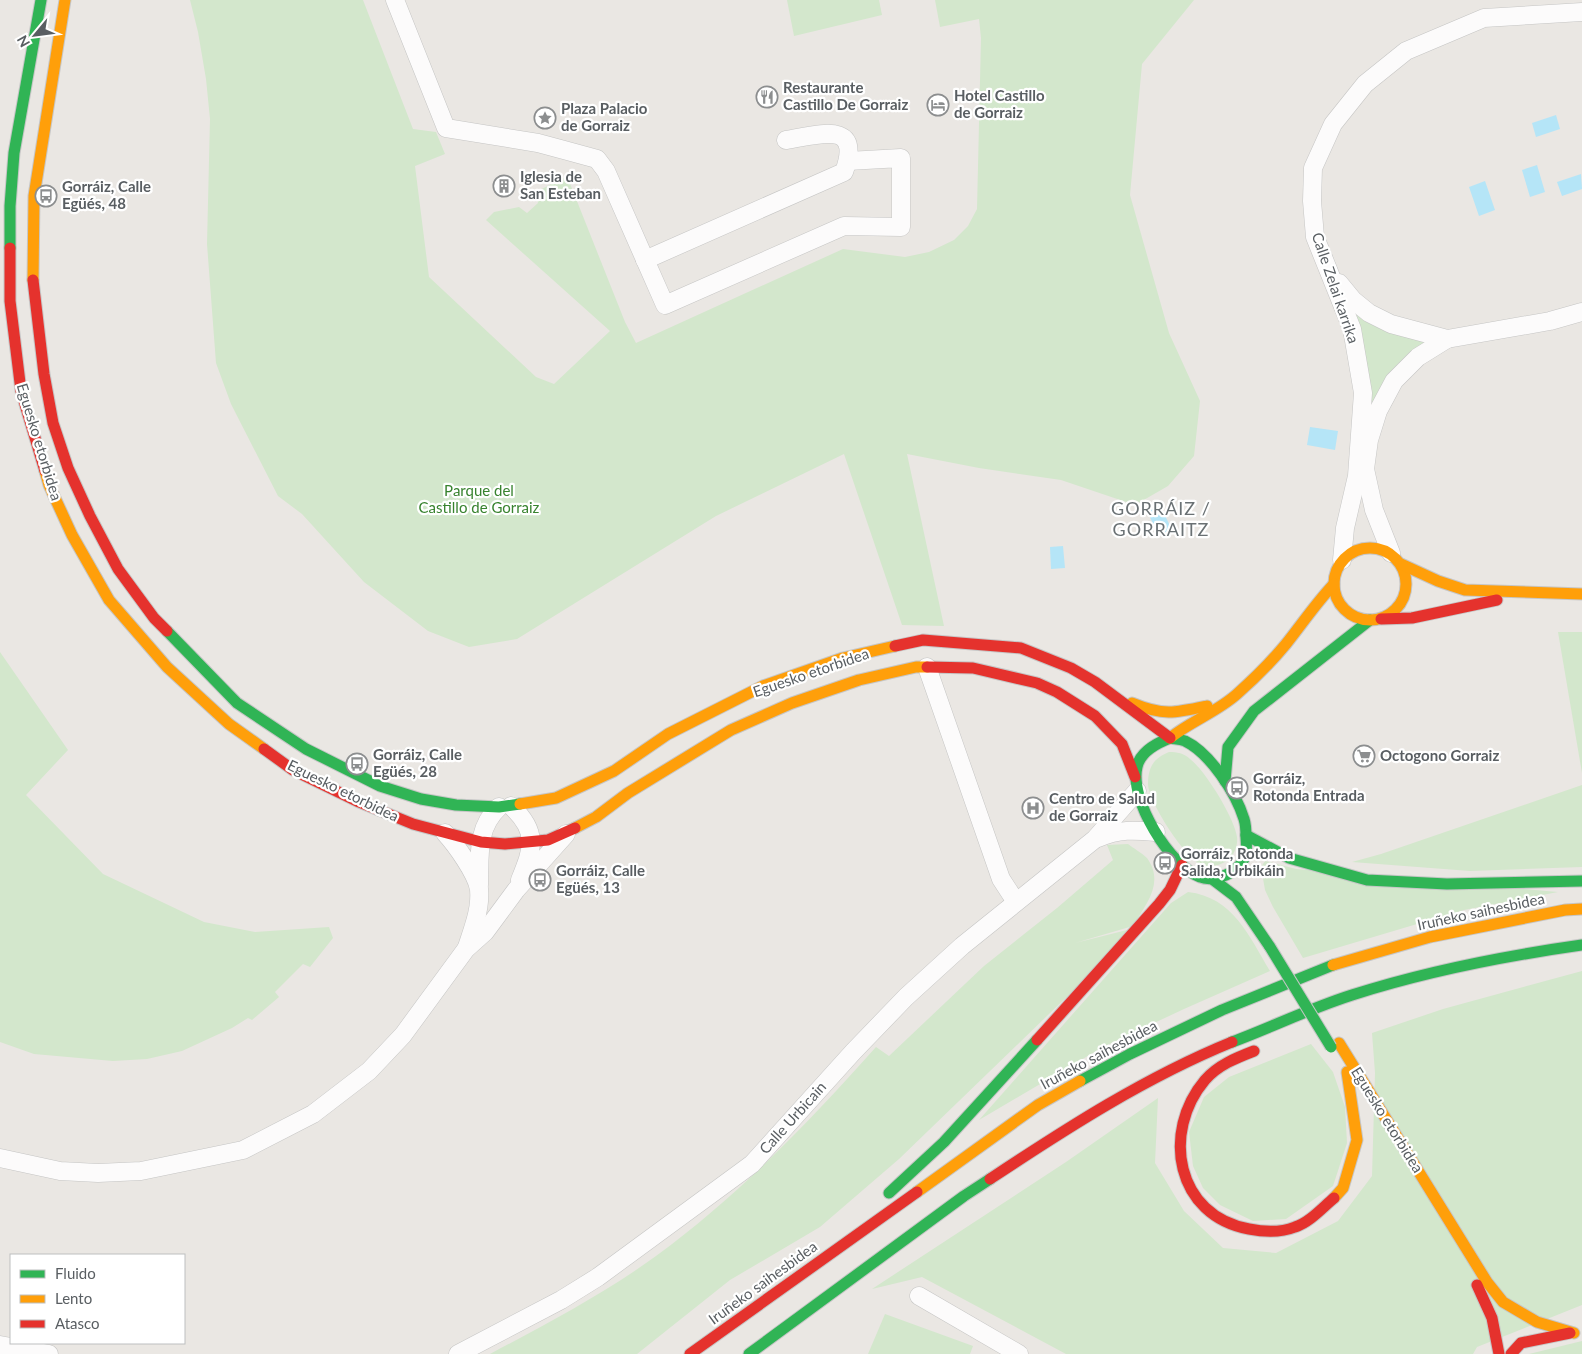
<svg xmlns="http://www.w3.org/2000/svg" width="1582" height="1354" font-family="Lato,sans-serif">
	<rect width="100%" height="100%" fill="#eae7e3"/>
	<!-- green -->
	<g fill="#d3e7cc">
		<path d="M190 0H363L413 129 436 132 445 154 415 166 429 277 536 377 554 384 610 331 486 220 494 212 519 207 527 213 538 203 536 192 567 176 625 322 636 343 843 249 905 257 929 252 954 240 968 226 977 209 981 38 979 19 940 27 935 0H1194L1142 64 1130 195 1169 333 1200 401 1194 456 1168 486 1135 505 1061 480 979 468 907 454 944 626 902 625 844 454 716 516 517 639 469 647 428 631 364 582 302 514 278 496 231 404 216 363 207 244 210 119 206 79 198 32Z"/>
		<path d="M787 0H879L882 15 794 36Z"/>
		<path d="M1353 307 1430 341 1369 415 1367 365Z"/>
		<path d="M1558 632H1582V773Z"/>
		<path d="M0 652 68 750 26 795 103 874 204 922 255 932 329 927 333 938 310 967 303 964 275 992 279 997 252 1020 248 1018 232 1028 182 1051 147 1059 113 1061 34 1054 0 1042Z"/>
		<path d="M1169 752C1177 752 1184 753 1190 759 1205 770 1235 819 1237 837 1238 844 1235 853 1230 858 1224 865 1210 868 1202 865 1186 860 1148 801 1148 784 1148 767 1154 758 1169 752Z"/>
		<path d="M1582 785V867L1470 871 1352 862 1381 854Z"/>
		<path d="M1128 844C1133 848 1142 853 1147 858 1165 883 1146 904 1133 926L1075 943 1139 927 899 1159 820 1227 730 1280 637 1354H490C546 1324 604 1294 656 1256 738 1196 809 1122 876 1047L889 1056 984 966 1057 908 1113 860 1107 845Z"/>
		<path d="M1265 861 1296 869 1558 892 1464 910 1303 958 1273 907 1265 890 1261 867Z"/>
		<path d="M1188 892C1233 897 1249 936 1270 971L1184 1009 1103 1047 979 1120 1171 903Z"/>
		<path d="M1582 971V1305L1477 1347 1473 1354H1066L922 1277 872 1289 1066 1162 1158 1098 1155 1163 1184 1211 1223 1248 1276 1253 1338 1221 1372 1176 1375 1073 1372 1033 1443 1009Z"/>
		<path d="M1311 1044 1333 1072 1345 1107 1347 1143 1333 1186 1286 1219 1253 1221 1220 1205 1203 1188 1193 1166 1189 1132 1204 1097 1229 1077Z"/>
		<path d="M885 1314 973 1346 970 1354H868Z"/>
		<path d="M1582 1341V1354H1529Z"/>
	</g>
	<!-- water -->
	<g fill="#b5e5f7">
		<path d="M1556 115 1560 129 1536 137 1532 123Z"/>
		<path d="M1537 165 1545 192 1530 197 1522 170Z"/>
		<path d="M1581 174 1582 189 1562 196 1557 182Z"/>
		<path d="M1485 181 1495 210 1479 216 1469 187Z"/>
		<path d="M1310 427 1338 431 1335 450 1307 445Z"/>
		<path d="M1160 505 1172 530 1159 536 1147 511Z"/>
		<path d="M1063 546 1065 568 1051 569 1050 547Z"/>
	</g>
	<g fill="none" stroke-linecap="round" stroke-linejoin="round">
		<!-- street casing -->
		<g stroke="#c5c5c4" stroke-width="19">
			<g id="street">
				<path d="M395 0 446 128 538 143 564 150 597 159 606 171 665 305 844 226 901 227V158L848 161"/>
				<path d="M645 260 844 172C863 119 818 135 786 140"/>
				<path d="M1339 283 1353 300 1369 313 1391 324 1447 339 1550 321 1582 312"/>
				<path d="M1391 553 1374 510 1365 469 1369 440 1378 411 1394 381 1418 357 1447 339"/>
				<path d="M1342 560 1345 528 1357 476 1363 393 1352 329 1315 237 1312 201 1313 168 1333 124 1365 84 1406 51 1484 18 1582 12"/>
				<path d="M927 667 1001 879 1016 902"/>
				<path d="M511 806C539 832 533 848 520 880"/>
				<path d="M445 833C456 845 476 873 479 889 481 909 473 928 467 947"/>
				<path d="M1098 838C1119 829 1134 830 1156 832"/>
				<path d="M479 885C480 856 476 828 499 807"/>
				<path d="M0 1158 60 1171 98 1173 141 1171 243 1150 313 1114 369 1071 403 1035 466 949 485 932 516 890 566 834"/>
				<path d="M919 1296 1019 1354"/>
				<path d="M0 1345 49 1354"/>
				<path d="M458 1354 561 1300 598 1277 752 1164 853 1052 906 997 962 946 1095 839 1137 791"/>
			</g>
		</g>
		<!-- fast casing -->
		<g stroke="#c6c6c6" stroke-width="13">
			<g id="fast">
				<path d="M10 248V206L14 153 41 0"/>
				<path d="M167 631 237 703 306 749 380 786 421 799 456 805 499 807 520 804"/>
				<path d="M1170 738C1175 739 1180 739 1185 741 1210 753 1236 793 1244 819 1246 825 1246 831 1246 837 1247 848 1247 858 1239 866 1231 875 1212 882 1200 877 1170 866 1129 800 1137 767 1140 752 1157 743 1170 738Z"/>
				<path d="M1225 781 1228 747 1254 711 1370 620"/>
				<path d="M1246 835 1289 858 1367 880 1447 884 1582 881"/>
				<path d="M1211 878 1236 897 1270 947"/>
				<path d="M1232 1042C1272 1027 1311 1008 1352 995 1427 971 1504 956 1582 945"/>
				<path d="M1080 1081 1130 1054 1222 1010 1333 965"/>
				<path d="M889 1193 944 1142 1037 1040"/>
				<path d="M749 1354 964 1196 990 1179"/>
			</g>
		</g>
		<!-- slow casing -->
		<g stroke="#c6c6c6" stroke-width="13">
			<g id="slow">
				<path d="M33 280 34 196 65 0"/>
				<path d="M45 471 49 485 72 535 109 600 167 667 229 724 264 749"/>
				<circle cx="1370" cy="584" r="36"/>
				<path d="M1401 564 1438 581 1465 590 1582 594"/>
				<path d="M1132 703C1163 716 1175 713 1207 706"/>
				<path d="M1170 738C1191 721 1217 712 1237 694 1254 679 1272 661 1286 644 1302 624 1316 603 1334 584"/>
				<path d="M520 804 556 798 614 771 668 734 763 686 843 658 895 646"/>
				<path d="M575 828 596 817 628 793 731 730 792 703 859 680 916 667H927"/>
				<path d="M1333 965 1430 937 1565 910 1582 909"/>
				<path d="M1339 1043 1487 1282 1503 1302 1537 1322 1574 1333"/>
				<path d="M917 1192 1038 1105 1080 1081"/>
				<path d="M1334 1198 1343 1188 1357 1140 1347 1072"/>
			</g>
		</g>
		<!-- jam casing -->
		<g stroke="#c6c6c6" stroke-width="13">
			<g id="jam">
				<path d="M10 248V301L21 391 45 471"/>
				<path d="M33 280 44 374 53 423 68 468 90 516 118 569 154 618 167 631"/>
				<path d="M1381 619 1412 618 1497 600"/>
				<path d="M895 646 923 640 1021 648 1071 668 1095 682 1170 738"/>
				<path d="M927 667 973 668 1037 683 1057 692 1095 716 1122 744 1135 777"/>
				<path d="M264 749 293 770 359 802 413 824 481 842 505 844 548 840 575 828"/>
				<path d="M1037 1040 1159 904 1170 890 1182 865"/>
				<path d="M1254 1051C1236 1058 1218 1065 1205 1080 1161 1132 1176 1216 1249 1229 1264 1232 1280 1233 1295 1227 1310 1222 1322 1208 1334 1198"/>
				<path d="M990 1179C1067 1128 1146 1077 1232 1042"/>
				<path d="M1477 1285 1492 1318 1499 1354"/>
				<path d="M690 1354 917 1192"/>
				<path d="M1511 1354 1521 1343 1570 1333"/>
			</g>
		</g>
		<!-- street -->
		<use href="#street" stroke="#fcfbfb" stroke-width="18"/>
		<!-- fast -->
		<use href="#fast" stroke="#30b455" stroke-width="11"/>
		<!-- slow -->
		<use href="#slow" stroke="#ff9f0a" stroke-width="11"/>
		<!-- jam -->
		<use href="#jam" stroke="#e5322d" stroke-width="11"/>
		<!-- fast-bridge casing -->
		<g stroke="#c6c6c6" stroke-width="13" stroke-linecap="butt">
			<path id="fast-bridge" d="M1270 947 1331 1047"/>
		</g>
		<!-- fast-bridge -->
		<use href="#fast-bridge" stroke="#30b455" stroke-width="11"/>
	</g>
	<!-- icons -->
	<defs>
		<g id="restaurant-ring" transform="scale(1.125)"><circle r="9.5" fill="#fff" stroke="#8c8e8f" stroke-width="1.5"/><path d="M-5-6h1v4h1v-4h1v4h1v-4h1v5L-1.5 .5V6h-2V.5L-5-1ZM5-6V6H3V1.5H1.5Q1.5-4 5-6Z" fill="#8c8e8f"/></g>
		<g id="hotel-ring" transform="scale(1.125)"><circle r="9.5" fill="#fff" stroke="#8c8e8f" stroke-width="1.5"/><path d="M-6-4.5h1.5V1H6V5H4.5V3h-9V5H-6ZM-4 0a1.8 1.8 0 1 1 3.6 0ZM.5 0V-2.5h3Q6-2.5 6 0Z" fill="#8c8e8f"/></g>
		<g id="sight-ring" transform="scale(1.125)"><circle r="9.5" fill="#fff" stroke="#8c8e8f" stroke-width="1.5"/><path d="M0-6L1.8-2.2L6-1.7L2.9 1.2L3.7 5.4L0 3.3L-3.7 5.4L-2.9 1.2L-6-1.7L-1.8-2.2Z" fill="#8c8e8f"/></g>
		<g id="building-ring" transform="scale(1.125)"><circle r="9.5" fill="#fff" stroke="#8c8e8f" stroke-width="1.5"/><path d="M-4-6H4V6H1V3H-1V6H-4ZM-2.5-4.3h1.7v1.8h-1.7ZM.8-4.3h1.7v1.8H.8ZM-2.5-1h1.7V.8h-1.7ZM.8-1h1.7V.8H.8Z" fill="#8c8e8f"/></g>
		<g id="bus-ring" transform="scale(1.125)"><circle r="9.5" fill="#fff" stroke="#8c8e8f" stroke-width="1.5"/><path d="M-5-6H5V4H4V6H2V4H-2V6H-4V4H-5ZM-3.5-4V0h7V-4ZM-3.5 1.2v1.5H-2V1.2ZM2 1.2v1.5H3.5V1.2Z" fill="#8c8e8f"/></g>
		<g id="supermarket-ring" transform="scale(1.125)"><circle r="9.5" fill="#fff" stroke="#8c8e8f" stroke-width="1.5"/><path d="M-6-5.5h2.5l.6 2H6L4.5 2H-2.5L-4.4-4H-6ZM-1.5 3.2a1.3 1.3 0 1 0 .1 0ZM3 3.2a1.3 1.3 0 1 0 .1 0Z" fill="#8c8e8f"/></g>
		<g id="hospital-ring" transform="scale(1.125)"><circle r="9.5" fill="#fff" stroke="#8c8e8f" stroke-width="1.5"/><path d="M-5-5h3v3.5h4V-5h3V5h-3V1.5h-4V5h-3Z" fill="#8c8e8f"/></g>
	</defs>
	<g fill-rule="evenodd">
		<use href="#restaurant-ring" x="767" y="97"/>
		<use href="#hotel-ring" x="938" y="105"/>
		<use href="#sight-ring" x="545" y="118"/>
		<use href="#building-ring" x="504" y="186"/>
		<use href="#bus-ring" x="46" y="196"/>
		<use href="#supermarket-ring" x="1364" y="756"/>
		<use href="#bus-ring" x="357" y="764"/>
		<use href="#bus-ring" x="1237" y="788"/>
		<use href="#hospital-ring" x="1033" y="808"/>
		<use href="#bus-ring" x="1165" y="863"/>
		<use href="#bus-ring" x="540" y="880"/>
	</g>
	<g text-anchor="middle" stroke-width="4.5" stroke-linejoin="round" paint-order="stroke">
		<!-- poi labels -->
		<g font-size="15" font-weight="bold" fill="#595e62" stroke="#fff" text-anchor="start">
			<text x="783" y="93">Restaurante<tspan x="783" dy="17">Castillo De Gorraiz</tspan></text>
			<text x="954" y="101">Hotel Castillo<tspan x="954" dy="17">de Gorraiz</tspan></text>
			<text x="561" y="114">Plaza Palacio<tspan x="561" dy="17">de Gorraiz</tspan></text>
			<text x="520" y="182">Iglesia de<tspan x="520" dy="17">San Esteban</tspan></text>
			<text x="62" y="192">Gorráiz, Calle<tspan x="62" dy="17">Egüés, 48</tspan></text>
			<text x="373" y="760">Gorráiz, Calle<tspan x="373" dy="17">Egüés, 28</tspan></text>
			<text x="1380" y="761">Octogono Gorraiz</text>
			<text x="1253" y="784">Gorráiz,<tspan x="1253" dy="17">Rotonda Entrada</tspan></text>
			<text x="1049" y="804">Centro de Salud<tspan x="1049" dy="17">de Gorraiz</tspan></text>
			<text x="1181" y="859">Gorráiz, Rotonda<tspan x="1181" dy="17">Salida, Urbikáin</tspan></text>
			<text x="556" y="876">Gorráiz, Calle<tspan x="556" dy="17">Egüés, 13</tspan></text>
		</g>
		<!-- street labels -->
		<g font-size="15" fill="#595e62" stroke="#fff">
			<text transform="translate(1335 288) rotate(71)" y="5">Calle Zelai karrika</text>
			<text transform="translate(39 442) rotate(73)" y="5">Eguesko etorbidea</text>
			<text transform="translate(811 673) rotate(-19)" y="5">Eguesko etorbidea</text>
			<text transform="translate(343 791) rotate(26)" y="5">Eguesko etorbidea</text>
			<text transform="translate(1481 912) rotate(-12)" y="5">Iruñeko saihesbidea</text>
			<text transform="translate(1099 1055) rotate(-28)" y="5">Iruñeko saihesbidea</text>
			<text transform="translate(793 1118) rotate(-48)" y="5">Calle Urbicain</text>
			<text transform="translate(1387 1120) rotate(58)" y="5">Eguesko etorbidea</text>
			<text transform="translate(763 1283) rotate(-36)" y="5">Iruñeko saihesbidea</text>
		</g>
		<!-- park labels -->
		<g font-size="15" fill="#38832f" stroke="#fff">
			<text x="479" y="496">Parque del<tspan x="479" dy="17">Castillo de Gorraiz</tspan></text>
		</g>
		<!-- quarter labels -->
		<g font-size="18" letter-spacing="1" fill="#6a7174" stroke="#fff">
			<text x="1161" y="515">GORRÁIZ /<tspan x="1161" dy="21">GORRAITZ</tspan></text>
		</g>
	</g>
	<!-- legend -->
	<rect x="10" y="1254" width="175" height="90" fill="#ffffff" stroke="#bdbfc0"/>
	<rect x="20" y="1270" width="25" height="8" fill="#30b455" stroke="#bdbfc0"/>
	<text x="55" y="1279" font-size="15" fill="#595e62">Fluido</text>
	<rect x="20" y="1295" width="25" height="8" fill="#ff9f0a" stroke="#bdbfc0"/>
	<text x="55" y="1304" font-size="15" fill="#595e62">Lento</text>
	<rect x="20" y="1320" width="25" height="8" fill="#e5322d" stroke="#bdbfc0"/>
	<text x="55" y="1329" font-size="15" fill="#595e62">Atasco</text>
	<!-- north arrow -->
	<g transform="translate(35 35) rotate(241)" stroke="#ffffff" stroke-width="4" paint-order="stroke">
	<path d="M0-4L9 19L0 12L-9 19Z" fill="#595e62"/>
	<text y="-8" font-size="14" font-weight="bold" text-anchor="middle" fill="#595e62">N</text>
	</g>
</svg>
